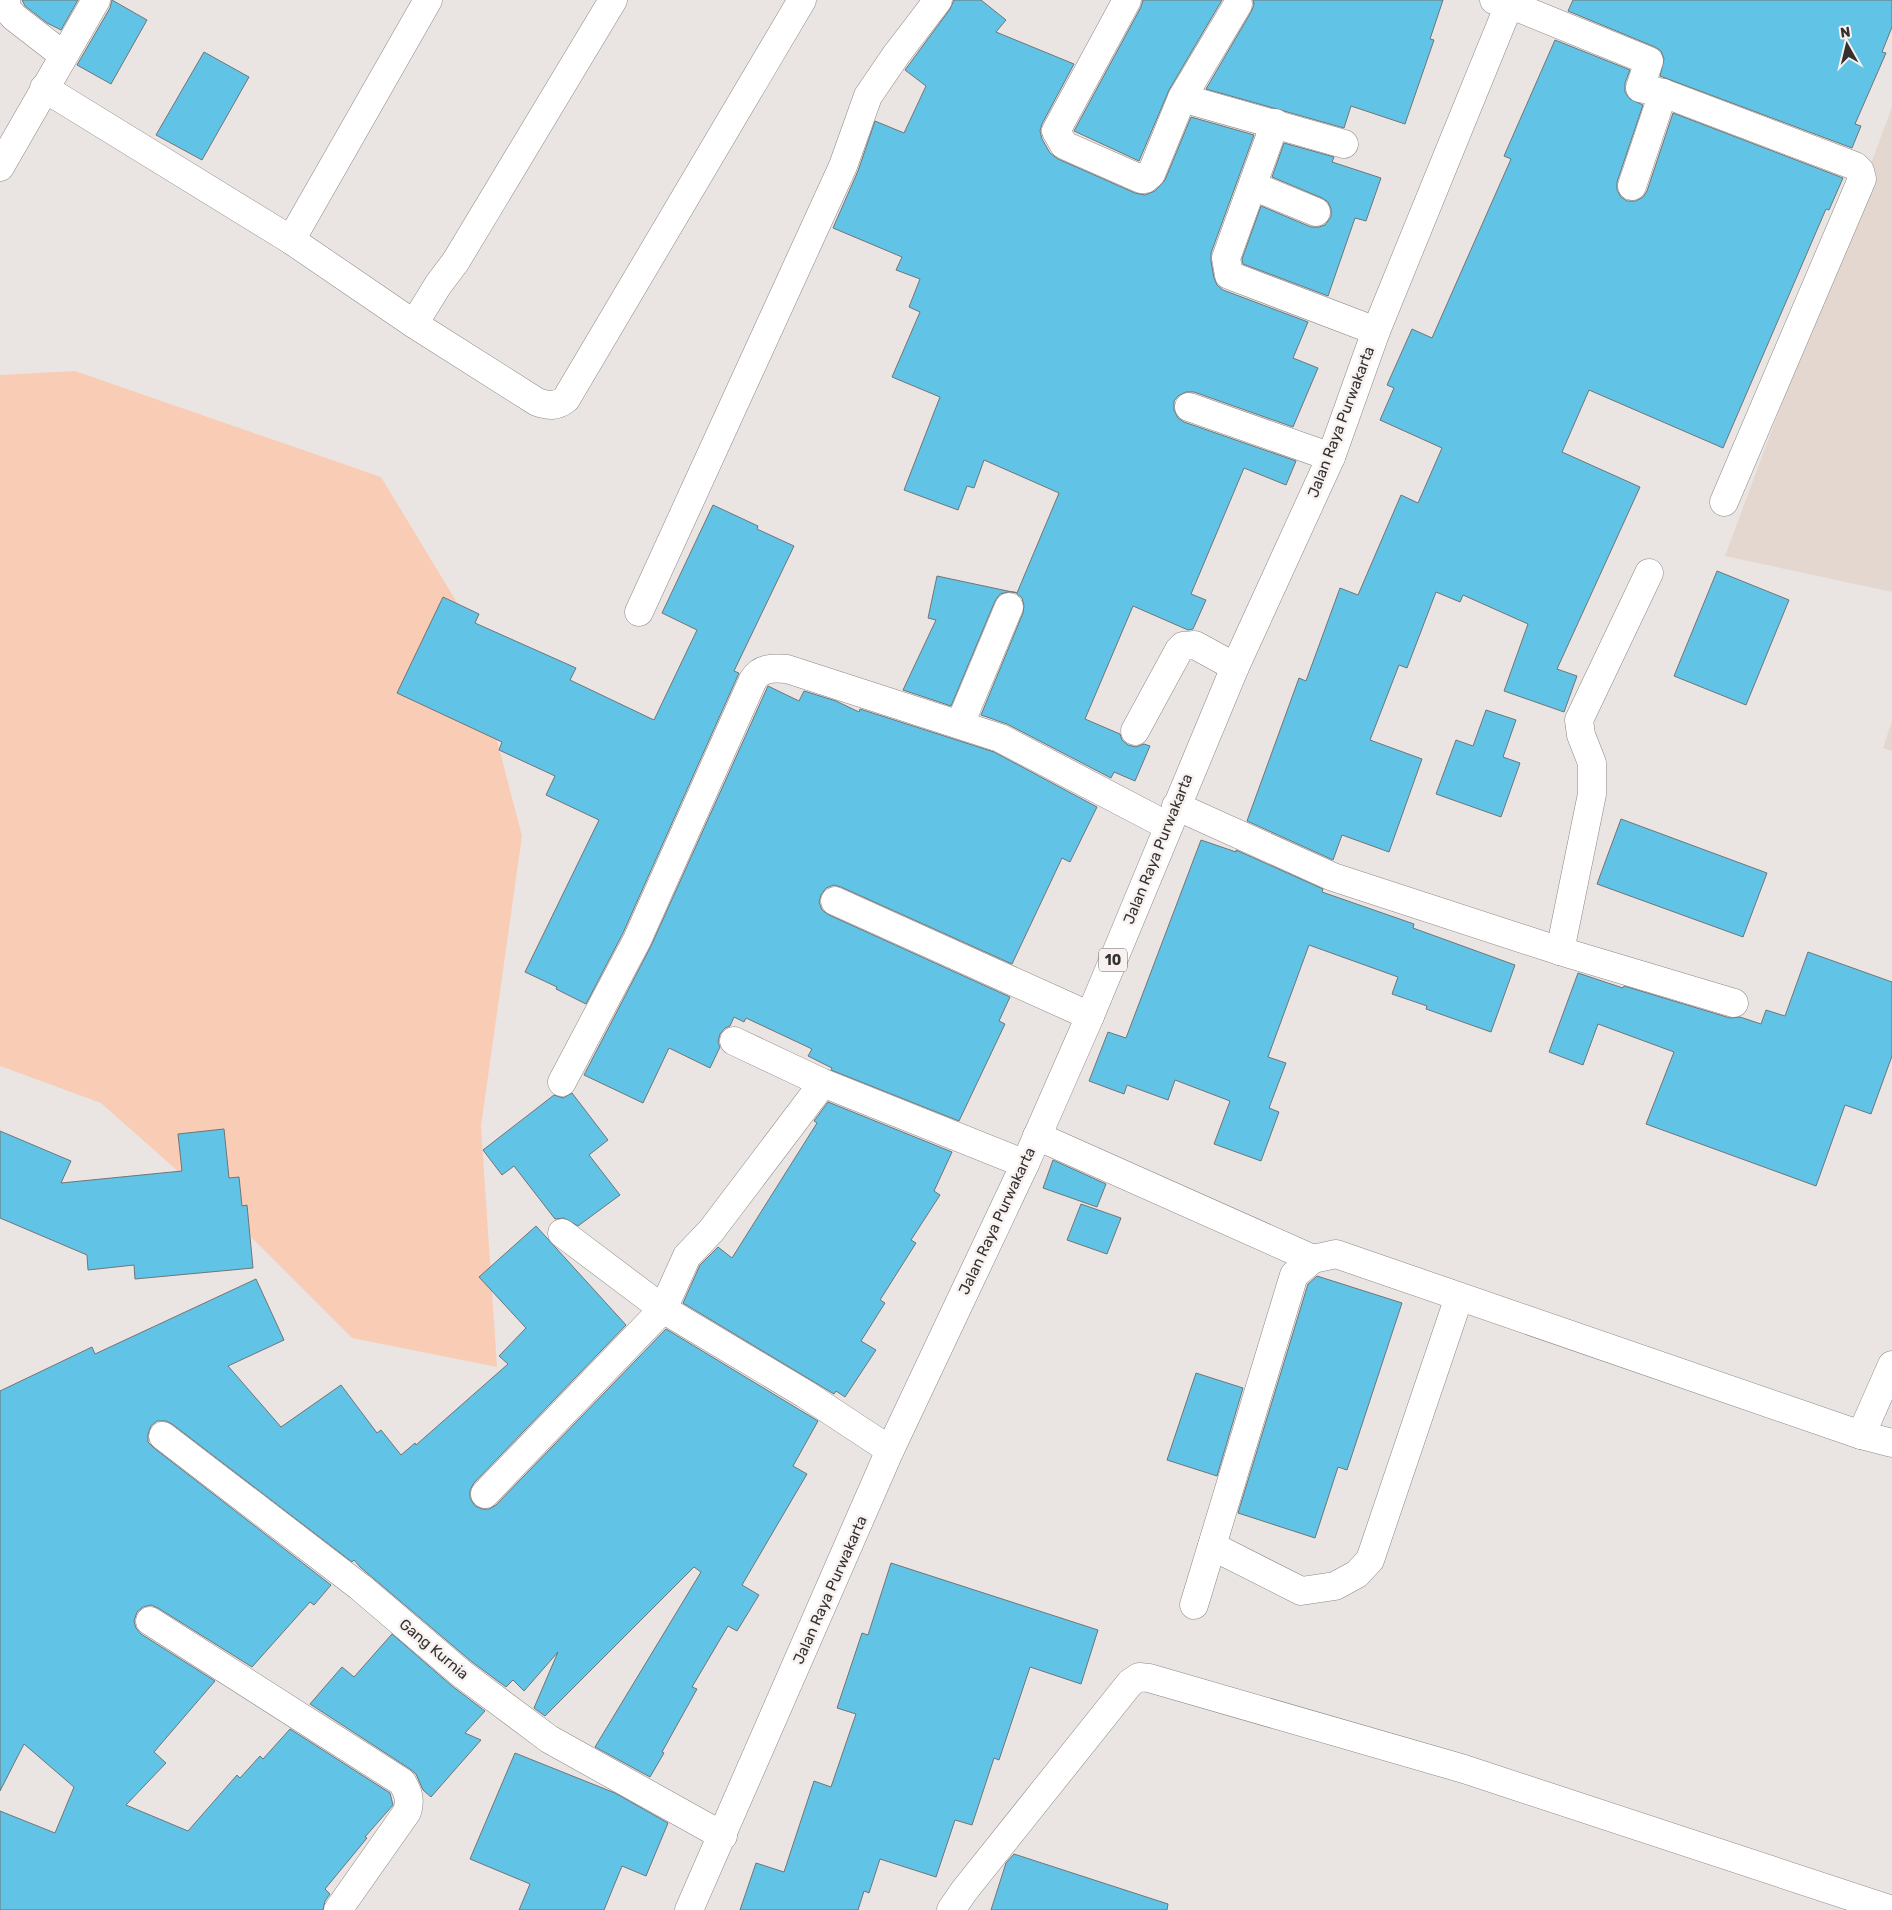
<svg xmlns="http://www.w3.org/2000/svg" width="1892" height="1910" font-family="Rubik,sans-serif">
	<rect width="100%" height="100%" fill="#eae5e2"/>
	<!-- built -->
	<g fill="#e3d7d0">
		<path d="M1892 107V592L1725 556Z"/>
		<path d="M1892 721V751L1883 748Z"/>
	</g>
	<!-- green -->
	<path fill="#f9ccb6" d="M75 371 381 477 464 614 522 836 481 1126 497 1367 352 1338 241 1227 101 1103 0 1066V375Z"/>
	<!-- building -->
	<g fill="#61c3e6" stroke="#707577">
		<path d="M22 0H78L61 30 47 23 25 6Z"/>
		<path d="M112 0 147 20 111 84 77 65 110 8Z"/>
		<path d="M954 0H981L1006 20 996 32 1074 64 1042 124 1040 131 1042 139 1050 153 1058 159 1135 193 1145 195 1155 191 1165 180 1191 117 1254 135 1211 253V261L1214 278 1217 285 1223 290 1308 322 1293 358 1318 368 1293 427 1194 392H1186L1178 396 1174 401V410L1178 418 1184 422 1296 461 1286 485 1244 468 1191 594 1206 600 1193 629 1188 630 1133 606 1085 719 1120 734 1122 740 1128 745 1136 747 1144 744 1150 746 1135 781 1114 772 1111 778 1007 724 981 715 1023 613 1024 606 1022 598 1015 592H1008L1000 594 995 601 951 706 903 690 936 620 928 618 937 576 1017 593 1059 493 984 460 974 488 967 486 958 510 904 490 940 397 892 377 920 312 909 307 920 279 896 270 902 257 833 228 858 171 875 121 904 133 926 86 905 70 950 9Z"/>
		<path d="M1143 0H1222L1169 90 1139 161 1074 131 1141 7Z"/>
		<path d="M1253 0H1443L1430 39 1434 40 1405 124 1351 106 1344 128 1206 89 1251 12 1254 5Z"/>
		<path d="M1573 0H1892V27L1882 52 1886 53 1855 124 1861 126 1852 148 1660 76 1664 59 1661 51 1655 47 1568 11Z"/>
		<path d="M1555 40 1630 70 1625 83V92L1630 99 1643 105 1617 182V190L1621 197 1627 201H1636L1643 197 1647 191 1673 113 1843 178 1829 210 1826 209 1723 448 1589 390 1562 452 1640 487 1557 669 1577 676 1564 712 1504 691 1528 624 1463 595 1460 602 1436 592 1407 668 1399 665 1370 740 1422 759 1389 852 1342 835 1333 860 1247 821 1299 678 1306 681 1340 588 1358 595 1401 495 1418 503 1442 448 1380 420 1394 388 1387 385 1412 329 1432 338 1511 159 1504 156Z"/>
		<path d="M204 52 249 77 202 160 156 135Z"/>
		<path d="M1284 143 1334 157 1332 162 1381 178 1366 221 1355 218 1328 296 1243 264 1242 259 1261 206 1311 227H1319L1325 225 1331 217V209L1328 202 1322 198 1272 177Z"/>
		<path d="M713 505 758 526 757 529 794 546 734 671 739 673 623 933 586 1004 556 989 557 987 525 972 599 820 546 795 555 776 499 750 502 742 397 693 443 597 479 614 475 623 576 668 570 680 654 720 697 630 662 613Z"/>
		<path d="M1717 571 1789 600 1746 705 1674 676Z"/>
		<path d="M768 686 799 701 804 691 836 701 859 712 860 709 994 752 1097 807 1070 862 1062 858 1012 964 841 887 834 885 826 888 821 895 819 902 822 910 829 915 1010 997 999 1021 1005 1024 959 1121 831 1070 832 1068 808 1056 812 1049 746 1018 744 1022 734 1017 730 1026 725 1028 720 1034 718 1042 720 1047 710 1068 669 1048 643 1103 584 1075 651 946Z"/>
		<path d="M1486 710 1516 720 1503 757 1520 763 1501 817 1436 794 1456 740 1473 746Z"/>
		<path d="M1621 819 1767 873 1743 937 1597 884Z"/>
		<path d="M1201 840 1236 852V850L1323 889 1322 892 1414 924 1413 928 1515 965 1491 1032 1426 1009 1427 1006 1392 994 1398 977 1309 945 1268 1057 1286 1063 1269 1108 1279 1112 1261 1161 1214 1144 1230 1101 1175 1080 1168 1100 1127 1085 1124 1094 1089 1081 1108 1032 1126 1038Z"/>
		<path d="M1808 952 1892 982V1056L1871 1114 1845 1105 1816 1186 1646 1124 1674 1052 1598 1024 1583 1065 1549 1052 1578 973 1623 988 1624 986 1730 1018 1740 1017 1761 1024 1766 1010 1785 1016Z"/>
		<path d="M572 1093 608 1140 589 1155 620 1195 578 1226 564 1218 555 1219 514 1166 502 1175 483 1150 554 1095 563 1098Z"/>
		<path d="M828 1102 952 1152 934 1191 940 1195 911 1240 916 1243 880 1300 885 1303 861 1341 876 1350 845 1397 836 1391 834 1394 683 1303 700 1265 718 1247 732 1258 817 1123 814 1121Z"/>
		<path d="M224 1129 229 1178 239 1177 242 1206 247 1205 253 1268 135 1279 134 1265 88 1270 87 1255 0 1218V1131L71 1161 61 1183 182 1171 178 1134Z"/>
		<path d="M1053 1160 1106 1184 1097 1207 1043 1188Z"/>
		<path d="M1081 1204 1121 1218 1107 1254 1067 1240Z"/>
		<path d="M536 1226 626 1325 474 1483 470 1490V1498L475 1506 482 1509H489L496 1505 666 1329 818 1421 793 1466 807 1474 742 1585 759 1595 737 1631 728 1626 692 1687 697 1689 662 1752 664 1753 650 1777 595 1747 701 1572 694 1567 545 1716 534 1708 558 1652 524 1691 513 1680 506 1687 472 1662 360 1567 354 1560 352 1562 172 1424 166 1421H157L151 1426 148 1434V1442L154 1448 331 1585 314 1605 310 1602 252 1667 158 1608 151 1605 143 1607 137 1612 134 1621 136 1628 141 1634 215 1681 154 1752 166 1763 126 1805 188 1831 237 1775 240 1778 260 1756 263 1759 290 1729 390 1793 393 1805 365 1837 367 1838 325 1889 330 1894 325 1901 323 1910H0V1811L55 1833 74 1787 24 1744 0 1791V1391L92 1347 95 1354 256 1279 284 1340 228 1366 281 1427 341 1385 377 1433 381 1430 401 1455 415 1443 416 1445 508 1364 499 1356 526 1328 479 1277Z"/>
		<path d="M1317 1276 1402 1303 1347 1470 1338 1467 1315 1538 1238 1513 1308 1284Z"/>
		<path d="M1196 1373 1243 1388 1217 1476 1167 1460Z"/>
		<path d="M891 1563 1098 1630 1081 1684 1030 1667 999 1760 994 1758 972 1825 955 1820 936 1877 880 1859 869 1893 864 1891 858 1910H740L756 1863 784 1872 814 1781 831 1787 856 1714 837 1708 862 1633 868 1635Z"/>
		<path d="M392 1634 452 1686 485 1711 465 1733 481 1740 431 1797 423 1790 416 1774 410 1769 310 1704 342 1667 354 1677Z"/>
		<path d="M515 1753 615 1793 668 1823 646 1876 622 1866 604 1910H519L530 1884 470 1859Z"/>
		<path d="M1014 1854 1168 1904 1167 1910H991L1006 1863Z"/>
	</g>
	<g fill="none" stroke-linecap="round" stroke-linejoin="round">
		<!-- minor casing -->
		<g stroke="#8d8886" stroke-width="29">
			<g id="minor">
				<path d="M6 0V8L14 17 63 55"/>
				<path d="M1127 0 1056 131 1064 145 1141 179H1145L1151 174 1182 98 1238 4"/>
				<path d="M1494 0 1509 4 1649 61 1640 88 1663 93 1632 186"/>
				<path d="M44 88 291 240 414 324 438 285 456 261 613 0"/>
				<path d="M1663 93 1855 166 1860 171 1862 179 1724 502"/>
				<path d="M1182 98 1344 144"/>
				<path d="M1275 123 1226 258 1229 275 1376 331"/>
				<path d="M0 167 96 0"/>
				<path d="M1253 186 1316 212"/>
				<path d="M291 240 428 0"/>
				<path d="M414 324 537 402C549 406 556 407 566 399L802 0"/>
				<path d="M1189 407 1331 457"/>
				<path d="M639 612 843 166 868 96 896 55 938 0"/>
				<path d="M960 724 1009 607"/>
				<path d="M1135 731 1179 650 1183 646 1195 645 1235 667"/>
				<path d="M1176 806 1333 877 1560 951 1734 1003"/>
				<path d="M835 901 1090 1016"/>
				<path d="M1560 951 1592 794V763L1581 735 1579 720 1649 573"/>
				<path d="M734 1041 823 1083 1025 1164"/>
				<path d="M562 1082 637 940 753 680C761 667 773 668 787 669L1000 738 1168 826"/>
				<path d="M1037 1136 1313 1259"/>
				<path d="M562 1233 663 1309 805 1394 890 1450"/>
				<path d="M1861 1435 1892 1365"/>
				<path d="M163 1436 360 1587 462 1674 549 1739 723 1836"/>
				<path d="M485 1494 663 1309 687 1256 711 1231 823 1083"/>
				<path d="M1212 1546 1301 1591 1335 1586 1357 1574 1370 1560 1459 1297"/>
				<path d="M1194 1605 1294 1275 1313 1259 1336 1254 1861 1435 1892 1443"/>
				<path d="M150 1621 402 1782C408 1792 411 1800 407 1812L338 1910"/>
				<path d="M951 1910 964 1891 1130 1683 1139 1677 1149 1678 1464 1769 1892 1910"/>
			</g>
		</g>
		<!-- highway casing -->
		<g stroke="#8d8886" stroke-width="29">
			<path id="highway" d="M689 1910 890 1450 1025 1164 1090 1016 1235 667 1331 457 1376 331 1511 0"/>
		</g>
		<!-- minor -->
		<use href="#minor" stroke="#fff" stroke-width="28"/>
		<!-- highway -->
		<use href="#highway" stroke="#fff" stroke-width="28"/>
	</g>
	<g text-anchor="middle" stroke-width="5" stroke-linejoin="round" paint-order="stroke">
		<!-- shield labels -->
		<rect fill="#f7f2ef" stroke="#6e6b69" stroke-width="1" x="1099" y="948.5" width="28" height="23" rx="4"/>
		<g font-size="14" font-weight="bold" fill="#343130">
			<text x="1113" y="965">10</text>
		</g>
		<!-- street labels -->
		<g font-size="15" fill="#343130" stroke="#f7f2ef">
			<text transform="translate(1341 422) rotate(-69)" y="5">Jalan Raya Purwakarta</text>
			<text transform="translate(1158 849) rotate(-68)" y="5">Jalan Raya Purwakarta</text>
			<text transform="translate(997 1221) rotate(-65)" y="5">Jalan Raya Purwakarta</text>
			<text transform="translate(830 1590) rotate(-66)" y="5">Jalan Raya Purwakarta</text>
			<text transform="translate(434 1649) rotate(40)" y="5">Gang Kurnia</text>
		</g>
	</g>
	<!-- north arrow -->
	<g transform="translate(1847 45) rotate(352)" stroke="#f7f2ef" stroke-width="4" paint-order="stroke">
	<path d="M0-4L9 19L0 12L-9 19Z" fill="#343130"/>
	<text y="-8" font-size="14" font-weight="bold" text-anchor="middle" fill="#343130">N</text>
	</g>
</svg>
